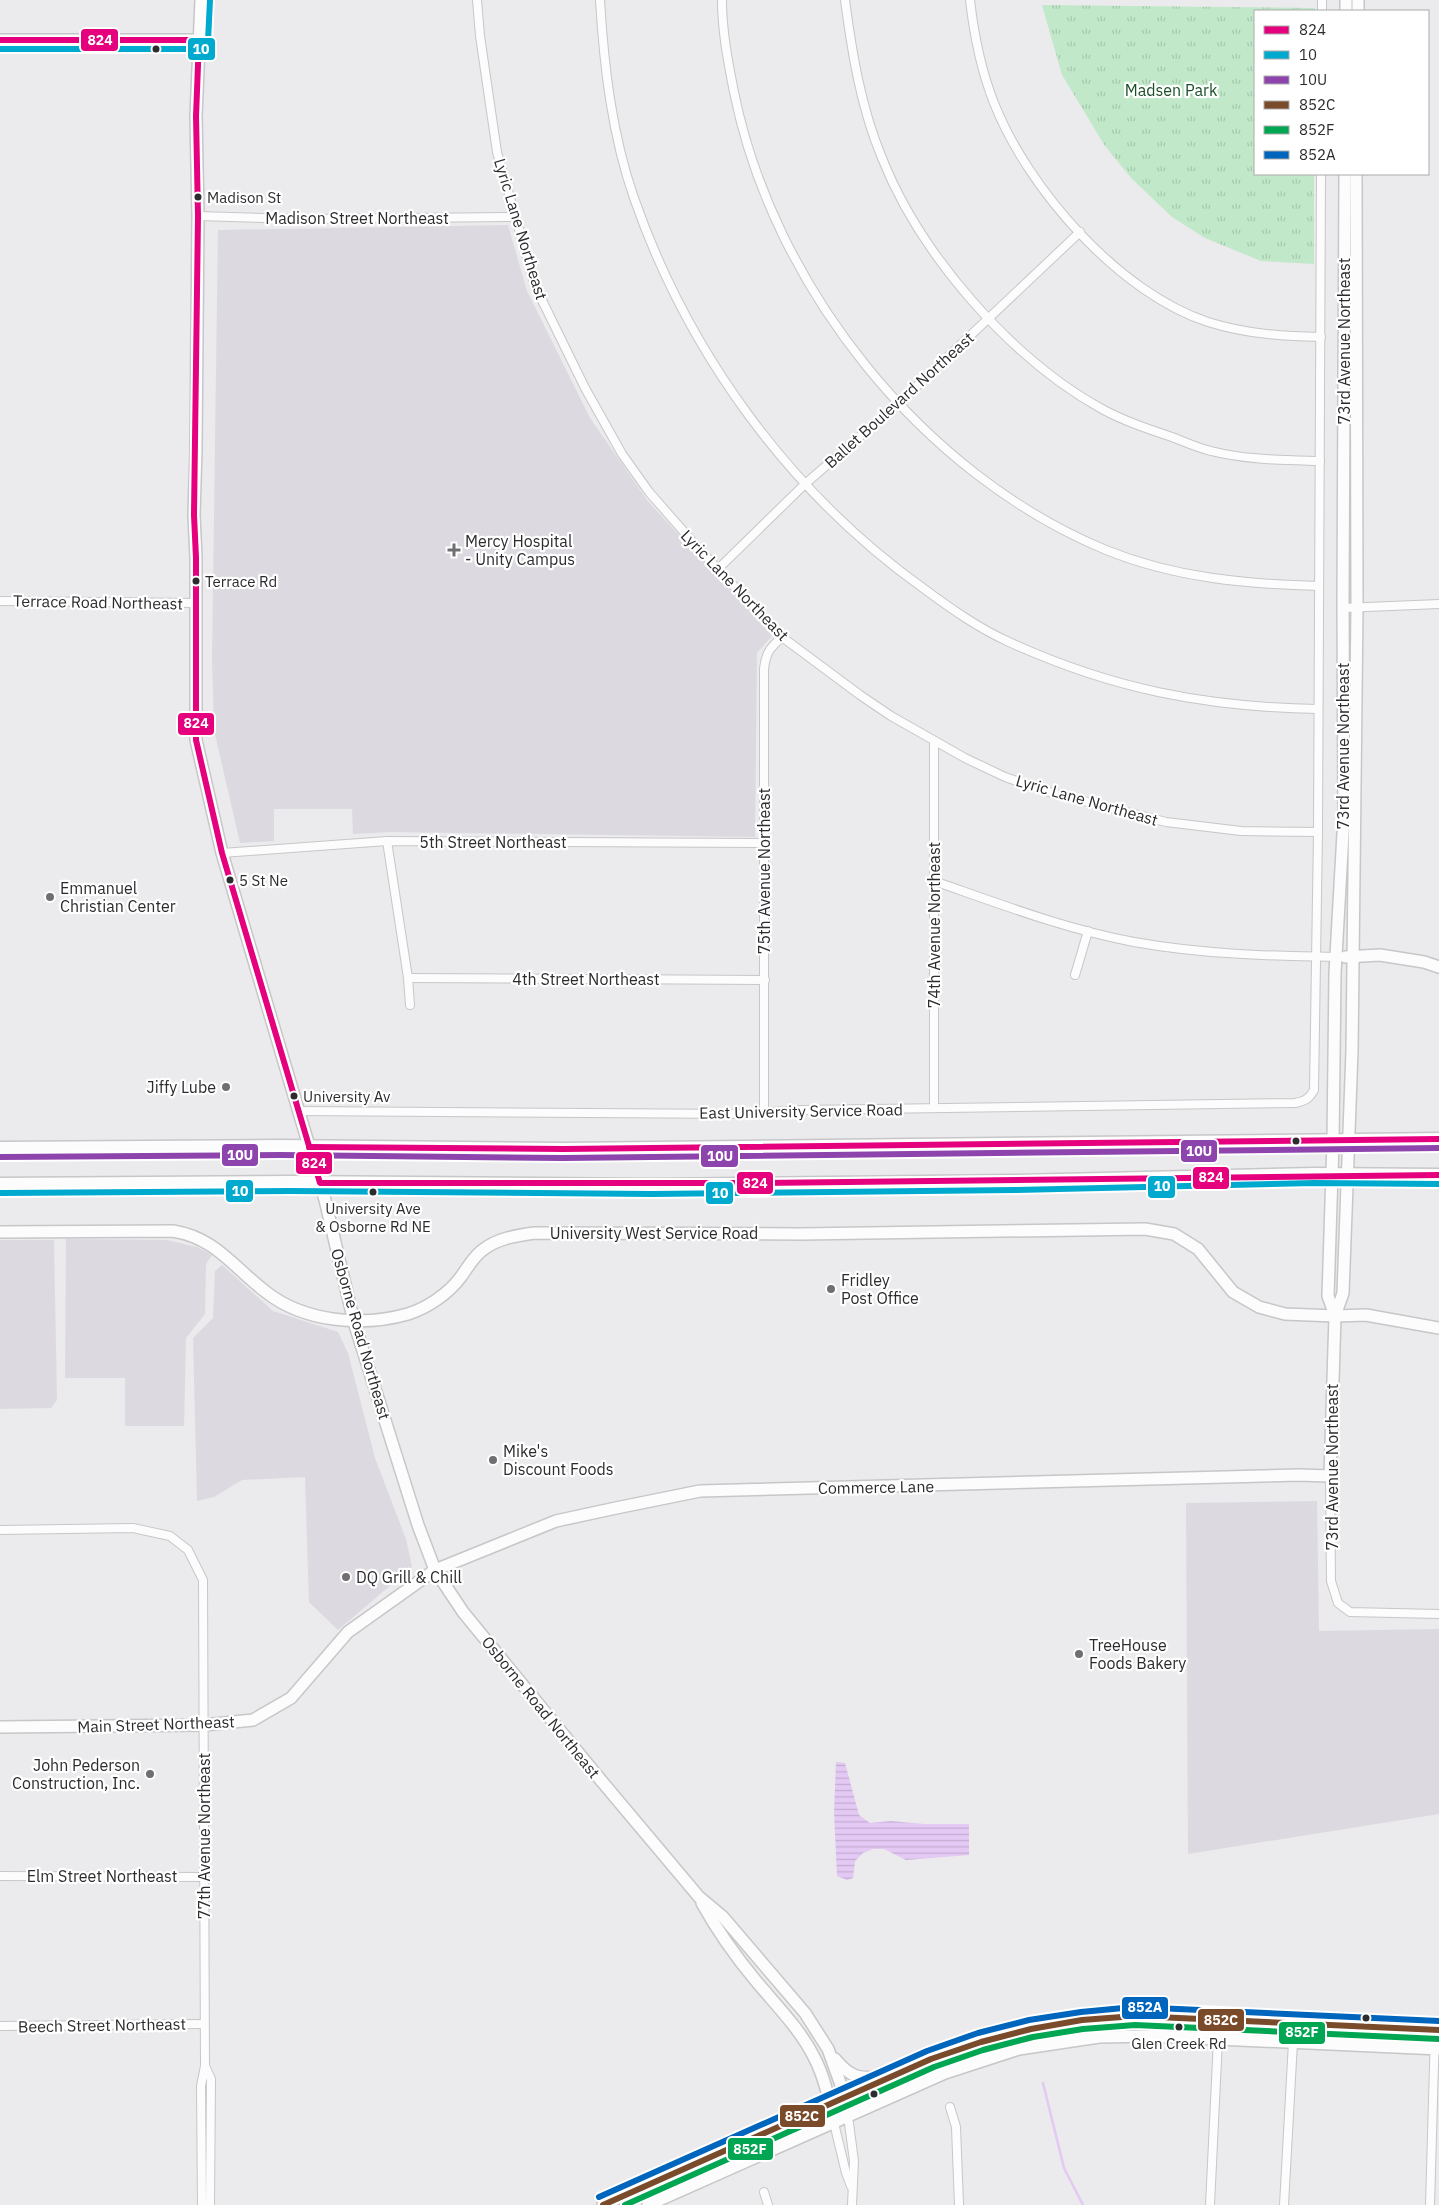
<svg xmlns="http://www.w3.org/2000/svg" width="1439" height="2205" font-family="'IBM Plex Sans',sans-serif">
	<defs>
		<pattern id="park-tufts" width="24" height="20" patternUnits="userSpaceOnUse" patternTransform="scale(1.25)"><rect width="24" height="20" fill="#c1e9c9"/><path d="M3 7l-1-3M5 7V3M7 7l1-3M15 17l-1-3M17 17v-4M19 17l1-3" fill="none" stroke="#a6c8ad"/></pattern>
		<pattern id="water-rules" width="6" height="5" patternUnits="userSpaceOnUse" patternTransform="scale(1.25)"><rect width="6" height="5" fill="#e3c9f3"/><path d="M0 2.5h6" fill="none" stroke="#c3add1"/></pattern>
	</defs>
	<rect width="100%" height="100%" fill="#ebeaec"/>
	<!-- built -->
	<g fill="#ddd9e0">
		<path d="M508 225 527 291 590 418 647 500 772 636 757 653 755 837 391 832 353 834 352 809H274V841L240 843 214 730 212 659 218 230Z"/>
		<path d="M66 1239 167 1240 197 1247 212 1255 206 1264 205 1314 186 1338 184 1426H125V1378H65Z"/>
		<path d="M0 1240H54L57 1400 51 1408 0 1409Z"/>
		<path d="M222 1265 273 1311 338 1332 348 1353 375 1458 406 1539 412 1567 338 1630 309 1602 305 1477 242 1480 214 1497 197 1501 193 1338 213 1318 215 1271Z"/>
		<path d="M1317 1501 1319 1631 1439 1629V1814L1188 1854 1186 1503Z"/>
	</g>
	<!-- park -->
	<path fill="url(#park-tufts)" d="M1042 5 1315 8V11H1255V174H1314V264L1261 261 1205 238 1172 217 1132 179 1105 146 1062 75Z"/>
	<!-- water -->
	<path fill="url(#water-rules)" d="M836 1762 845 1763 859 1815 870 1823 891 1821 924 1824H969V1855L906 1860 884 1849H873L863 1853 855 1861 853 1878 847 1880 837 1876 834 1812Z"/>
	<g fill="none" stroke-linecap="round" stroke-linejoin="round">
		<!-- stream -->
		<path stroke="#e3c9f3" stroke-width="2.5" d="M1043 2083 1064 2168 1083 2205"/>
		<!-- street casing -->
		<g stroke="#c7c6c8" stroke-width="10">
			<g id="street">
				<path d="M477 0 480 36 497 152 535 286 585 388 622 454 649 492 699 549 782 637 860 695 891 716 965 758 1005 777 1052 793 1166 822 1241 831 1318 832"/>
				<path d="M600 0C604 67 612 135 634 198 688 353 790 493 923 588 950 608 978 628 1009 642 1112 689 1205 707 1318 709"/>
				<path d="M722 0C722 31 728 62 734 92 773 286 922 474 1106 550 1175 578 1246 584 1319 586"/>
				<path d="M845 0C852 53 861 108 882 158 920 254 1011 359 1102 409 1124 421 1148 429 1172 437 1185 442 1198 448 1211 451 1246 460 1284 460 1320 461"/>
				<path d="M970 0C974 35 981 70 994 103 1028 189 1119 293 1208 322 1246 334 1282 336 1321 337"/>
				<path d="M1322 11V0"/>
				<path d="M198 216 300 219 516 217"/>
				<path d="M718 569 805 484 900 402 1080 232"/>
				<path d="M0 601 196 603"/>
				<path d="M1343 608 1439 604"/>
				<path d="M934 741V1108"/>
				<path d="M387 841 408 978 410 1005"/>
				<path d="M222 853 387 841 763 843"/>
				<path d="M934 881C1000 904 1065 929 1134 942 1201 954 1268 956 1336 957"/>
				<path d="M1075 975 1088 931"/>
				<path d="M408 978 765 980"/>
				<path d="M299 1111 745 1114 801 1110 1295 1103C1305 1101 1309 1099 1314 1090L1318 832 1321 174"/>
				<path d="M764 1112V669C766 652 770 648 782 637"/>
				<path d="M1330 1476 1331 1581 1338 1603 1350 1612 1439 1614"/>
				<path d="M0 1530 133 1528 170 1536 188 1550 203 1580 205 2066 201 2086 202 2205"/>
				<path d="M0 1876 204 1877"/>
				<path d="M0 2026 204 2024"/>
				<path d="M205 2066 211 2079 210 2205"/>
				<path d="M950 2107 956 2127 959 2205"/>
				<path d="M848 2116 854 2161 852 2205"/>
				<path d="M834 2123 846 2173 851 2186"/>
				<path d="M764 2192 768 2205"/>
				<path d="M1210 2205 1218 2039"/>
				<path d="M1284 2205 1293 2042"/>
				<path d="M1430 2205 1435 2030"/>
			</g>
		</g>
		<!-- secondary casing -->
		<g stroke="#c7c6c8" stroke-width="14">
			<g id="secondary">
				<path d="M201 0 196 116 198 216 196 449 194 515 196 558V740L222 853 325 1200 354 1322 418 1525 435 1570 463 1612 599 1778 699 1897 723 1917 805 2013 828 2049 841 2085 848 2116"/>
				<path d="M1346 11V0"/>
				<path d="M1358 11V0"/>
				<path d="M0 40H199"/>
				<path d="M1345 957 1380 955 1424 962 1439 967"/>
				<path d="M0 1232 173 1231C216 1238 233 1267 266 1292 304 1322 362 1327 408 1314 427 1308 448 1294 460 1278 467 1269 474 1255 484 1249 499 1238 515 1236 534 1233L801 1234 1145 1229 1174 1234 1198 1249 1233 1292 1259 1307 1285 1314 1335 1316 1366 1315 1439 1328"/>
				<path d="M1335 1316 1328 1296 1333 1142 1335 973 1344 816 1343 601 1345 174"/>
				<path d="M0 1727 204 1725 253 1720 291 1698 348 1632 435 1570 556 1521 616 1508 700 1491 1299 1475 1330 1476 1335 1316 1343 1293 1352 1051 1357 607 1356 174"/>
				<path d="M702 1903C717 1930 736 1957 756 1981 776 2005 800 2029 814 2057 825 2078 829 2100 834 2123"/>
				<path d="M835 2059C850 2077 858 2079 881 2077"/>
				<path d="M603 2205 931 2059C997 2033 1063 2019 1135 2016L1439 2030"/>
				<path d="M648 2205 945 2073 1019 2049 1099 2037 1152 2036 1439 2049"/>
			</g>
		</g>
		<!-- primary casing -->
		<g stroke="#c7c6c8" stroke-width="15">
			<g id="primary">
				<path d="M0 1148 280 1146 563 1149 1439 1139"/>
				<path d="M0 1184 290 1182 652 1185 1015 1181 1314 1174 1439 1175"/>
			</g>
		</g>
		<!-- street -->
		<use href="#street" stroke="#fcfcfc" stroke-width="8"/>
		<!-- secondary -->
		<use href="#secondary" stroke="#fcfcfc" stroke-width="11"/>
		<!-- primary -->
		<use href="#primary" stroke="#fcfcfc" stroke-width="12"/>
		<!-- bus-1 casing -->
		<g stroke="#fff" stroke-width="10">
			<g id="bus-1">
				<path d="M0 40H199"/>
				<path d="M199 40 196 116 198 216 194 515 196 558V740L222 853 320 1183H752L1439 1175"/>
				<path d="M309 1147 563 1149 1439 1139"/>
			</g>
		</g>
		<!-- bus-2 casing -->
		<g stroke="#fff" stroke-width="10">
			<g id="bus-2">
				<path d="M0 49H201L205 46 208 41 210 0"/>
				<path d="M0 1193 290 1191 652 1194 1015 1190 1314 1183 1439 1184"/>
			</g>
		</g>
		<!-- bus-3 casing -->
		<g stroke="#fff" stroke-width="10">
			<path id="bus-3" d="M0 1157 280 1155 563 1158 1439 1148"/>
		</g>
		<!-- bus-4 casing -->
		<g stroke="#fff" stroke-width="10">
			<path id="bus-4" d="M603 2205 931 2059 981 2042 1031 2029 1082 2020 1135 2016 1439 2030"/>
		</g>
		<!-- bus-5 casing -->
		<g stroke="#fff" stroke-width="10">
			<path id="bus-5" d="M625 2205 934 2067 983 2050 1033 2037 1083 2029 1135 2025 1439 2039"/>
		</g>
		<!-- bus-6 casing -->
		<g stroke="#fff" stroke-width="10">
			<path id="bus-6" d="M599 2197 927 2051 978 2033 1029 2020 1081 2012 1134 2007 1439 2021"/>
		</g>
		<!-- bus-1 -->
		<use href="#bus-1" stroke="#e5007d" stroke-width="6"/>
		<!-- bus-2 -->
		<use href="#bus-2" stroke="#00a9ce" stroke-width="6"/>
		<!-- bus-3 -->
		<use href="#bus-3" stroke="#8e44ad" stroke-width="6"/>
		<!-- bus-4 -->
		<use href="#bus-4" stroke="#7a4b2a" stroke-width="6"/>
		<!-- bus-5 -->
		<use href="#bus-5" stroke="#00a651" stroke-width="6"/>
		<!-- bus-6 -->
		<use href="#bus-6" stroke="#0065bd" stroke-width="6"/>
	</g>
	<!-- markers -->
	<g fill="#2c2b2d" stroke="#fff" stroke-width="2">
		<circle cx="156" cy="49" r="4.5"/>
		<circle cx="198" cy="197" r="4.5"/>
		<circle cx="196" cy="581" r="4.5"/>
		<circle cx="230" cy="880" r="4.5"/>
		<circle cx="294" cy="1096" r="4.5"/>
		<circle cx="1296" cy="1141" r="4.5"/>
		<circle cx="373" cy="1192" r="4.5"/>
		<circle cx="1366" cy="2018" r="4.5"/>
		<circle cx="1179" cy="2027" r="4.5"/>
		<circle cx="874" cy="2094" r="4.5"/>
	</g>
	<g fill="#6f6e70" stroke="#fff" stroke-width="2">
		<path d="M451.5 542.5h5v5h5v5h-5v5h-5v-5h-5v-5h5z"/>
		<circle cx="50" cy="897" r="5"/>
		<circle cx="226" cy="1087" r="5"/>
		<circle cx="831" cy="1289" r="5"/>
		<circle cx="493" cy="1460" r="5"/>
		<circle cx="346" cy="1577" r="5"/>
		<circle cx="1079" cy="1654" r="5"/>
		<circle cx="150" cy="1774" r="5"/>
	</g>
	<g text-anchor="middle" stroke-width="4.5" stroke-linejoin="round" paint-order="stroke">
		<!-- bus labels -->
		<g font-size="15" fill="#2c2b2d" stroke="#fff" text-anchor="start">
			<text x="207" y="203">Madison St</text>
			<text x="205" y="587">Terrace Rd</text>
			<text x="239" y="886">5 St Ne</text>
			<text x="303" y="1102">University Av</text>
			<text x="373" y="1214" text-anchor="middle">University Ave<tspan x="373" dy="18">&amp; Osborne Rd NE</tspan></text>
			<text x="1179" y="2049" text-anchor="middle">Glen Creek Rd</text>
		</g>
		<!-- park labels -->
		<g font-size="16" fill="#1b4f29" stroke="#fff">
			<text x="1171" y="96">Madsen Park</text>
		</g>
		<!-- street labels -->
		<g font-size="16" fill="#2c2b2d" stroke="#fff">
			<text x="357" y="224">Madison Street Northeast</text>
			<text transform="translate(521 229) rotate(73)" y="6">Lyric Lane Northeast</text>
			<text transform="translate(1344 341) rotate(-90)" y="6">73rd Avenue Northeast</text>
			<text transform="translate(899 400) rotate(-42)" y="6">Ballet Boulevard Northeast</text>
			<text transform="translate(735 585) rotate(46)" y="6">Lyric Lane Northeast</text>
			<text transform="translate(98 602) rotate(1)" y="6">Terrace Road Northeast</text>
			<text transform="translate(1343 746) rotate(-90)" y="6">73rd Avenue Northeast</text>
			<text transform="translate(1087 800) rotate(16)" y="6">Lyric Lane Northeast</text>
			<text x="493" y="848">5th Street Northeast</text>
			<text transform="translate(764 871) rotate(-90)" y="6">75th Avenue Northeast</text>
			<text transform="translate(934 925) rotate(-90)" y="6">74th Avenue Northeast</text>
			<text x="586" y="985">4th Street Northeast</text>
			<text transform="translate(801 1111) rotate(-1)" y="6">East University Service Road</text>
			<text x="654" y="1239">University West Service Road</text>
			<text transform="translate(361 1334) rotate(74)" y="6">Osborne Road Northeast</text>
			<text transform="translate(1332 1467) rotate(-90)" y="6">73rd Avenue Northeast</text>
			<text transform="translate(876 1487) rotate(-1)" y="6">Commerce Lane</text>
			<text transform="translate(541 1707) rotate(51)" y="6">Osborne Road Northeast</text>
			<text transform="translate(156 1724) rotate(-2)" y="6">Main Street Northeast</text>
			<text transform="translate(204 1836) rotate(-90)" y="6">77th Avenue Northeast</text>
			<text x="102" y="1882">Elm Street Northeast</text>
			<text transform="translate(102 2025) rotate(-1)" y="6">Beech Street Northeast</text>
		</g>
		<!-- poi labels -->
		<g font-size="16" fill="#2c2b2d" stroke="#fff" text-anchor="start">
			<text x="465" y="547">Mercy Hospital<tspan x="465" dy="18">- Unity Campus</tspan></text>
			<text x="60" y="894">Emmanuel<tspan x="60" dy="18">Christian Center</tspan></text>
			<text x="216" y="1093" text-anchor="end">Jiffy Lube</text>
			<text x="841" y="1286">Fridley<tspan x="841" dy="18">Post Office</tspan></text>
			<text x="503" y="1457">Mike's<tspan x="503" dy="18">Discount Foods</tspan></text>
			<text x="356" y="1583">DQ Grill &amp; Chill</text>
			<text x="1089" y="1651">TreeHouse<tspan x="1089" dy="18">Foods Bakery</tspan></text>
			<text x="140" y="1771" text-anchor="end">John Pederson<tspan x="140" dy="18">Construction, Inc.</tspan></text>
		</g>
	</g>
	<g stroke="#fff" stroke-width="2">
		<rect x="80" y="28" width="39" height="24" rx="5" fill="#e5007d"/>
		<rect x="187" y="37" width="29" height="24" rx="5" fill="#00a9ce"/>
		<rect x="177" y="712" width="38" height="24" rx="5" fill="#e5007d"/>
		<rect x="1180" y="1139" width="38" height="24" rx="5" fill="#8e44ad"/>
		<rect x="221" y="1143" width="38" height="24" rx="5" fill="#8e44ad"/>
		<rect x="700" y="1144" width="39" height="24" rx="5" fill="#8e44ad"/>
		<rect x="295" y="1151" width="38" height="24" rx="5" fill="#e5007d"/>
		<rect x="1192" y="1166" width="38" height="24" rx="5" fill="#e5007d"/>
		<rect x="736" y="1171" width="38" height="24" rx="5" fill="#e5007d"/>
		<rect x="1147" y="1175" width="29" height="24" rx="5" fill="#00a9ce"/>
		<rect x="225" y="1179" width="29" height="24" rx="5" fill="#00a9ce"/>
		<rect x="705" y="1181" width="29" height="24" rx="5" fill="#00a9ce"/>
		<rect x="1121" y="1996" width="48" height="24" rx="5" fill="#0065bd"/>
		<rect x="1197" y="2008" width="48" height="24" rx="5" fill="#7a4b2a"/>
		<rect x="1278" y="2021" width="48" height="24" rx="5" fill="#00a651"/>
		<rect x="779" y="2104" width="47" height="24" rx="5" fill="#7a4b2a"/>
		<rect x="727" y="2137" width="47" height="24" rx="5" fill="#00a651"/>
	</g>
	<g font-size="14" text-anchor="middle" font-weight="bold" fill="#fff">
		<text x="100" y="45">824</text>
		<text x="201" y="54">10</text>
		<text x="196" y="728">824</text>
		<text x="1199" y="1156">10U</text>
		<text x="240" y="1160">10U</text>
		<text x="720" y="1161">10U</text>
		<text x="314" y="1168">824</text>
		<text x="1211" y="1182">824</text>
		<text x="755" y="1188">824</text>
		<text x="1162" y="1191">10</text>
		<text x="240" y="1196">10</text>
		<text x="720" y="1198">10</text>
		<text x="1145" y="2012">852A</text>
		<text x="1221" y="2025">852C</text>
		<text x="1302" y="2037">852F</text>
		<text x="802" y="2121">852C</text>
		<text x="750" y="2154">852F</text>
	</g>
	<!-- legend -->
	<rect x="1254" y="10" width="175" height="165" fill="#ffffff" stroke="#abaaab"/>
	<rect x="1264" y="26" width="25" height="8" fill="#e5007d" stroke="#abaaab"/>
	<text x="1299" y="35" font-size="15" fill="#2c2b2d">824</text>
	<rect x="1264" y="51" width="25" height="8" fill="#00a9ce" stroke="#abaaab"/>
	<text x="1299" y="60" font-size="15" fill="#2c2b2d">10</text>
	<rect x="1264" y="76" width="25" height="8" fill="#8e44ad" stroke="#abaaab"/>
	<text x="1299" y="85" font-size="15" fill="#2c2b2d">10U</text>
	<rect x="1264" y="101" width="25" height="8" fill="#7a4b2a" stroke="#abaaab"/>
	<text x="1299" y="110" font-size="15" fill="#2c2b2d">852C</text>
	<rect x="1264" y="126" width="25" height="8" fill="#00a651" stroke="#abaaab"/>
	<text x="1299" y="135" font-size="15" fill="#2c2b2d">852F</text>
	<rect x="1264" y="151" width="25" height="8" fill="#0065bd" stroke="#abaaab"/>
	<text x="1299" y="160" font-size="15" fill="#2c2b2d">852A</text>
</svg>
